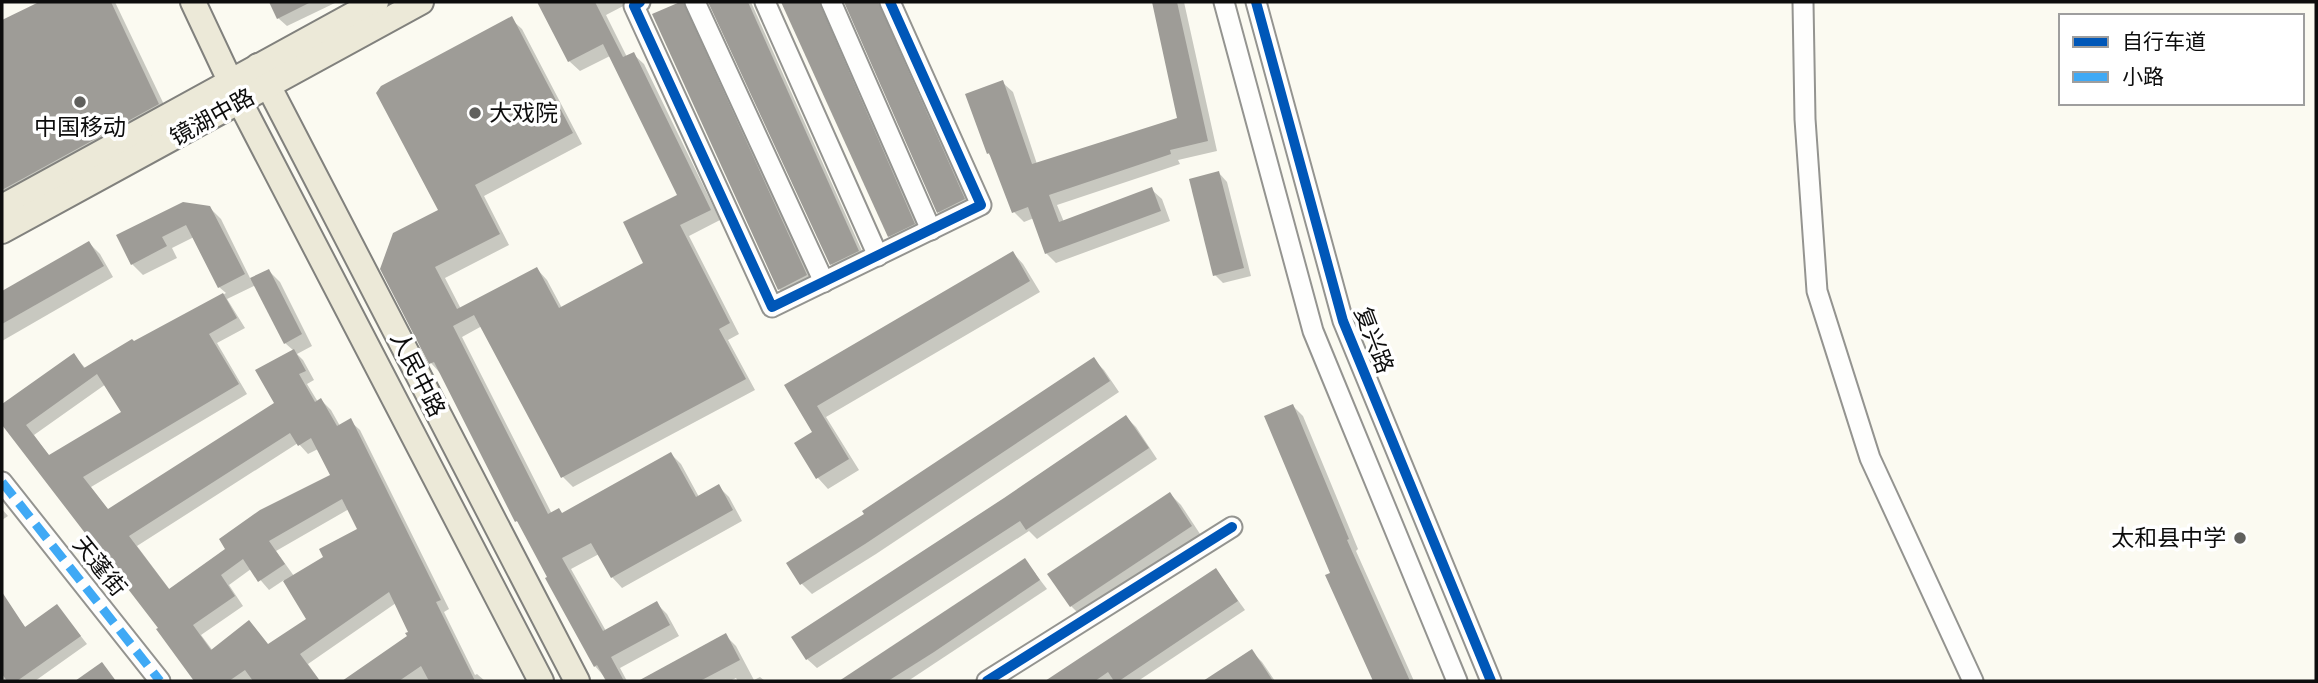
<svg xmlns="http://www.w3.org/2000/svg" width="2318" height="683" font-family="Bitter,'Noto Sans SC',serif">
	<rect width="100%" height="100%" fill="#fbfaf1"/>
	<!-- shadow -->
	<g fill="#0003" fill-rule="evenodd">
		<path d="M43 2H115L169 115 2 209V22Z"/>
		<path d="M271 2H337L287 26 278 18Z"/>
		<path d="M539 2H631L606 15 627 57 633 54 644 64 720 220 689 236 739 334 728 340 755 390 573 487 563 477 482 326 462 337 552 514H563L671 454 681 464 699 497 718 486 729 497 742 521 622 588 612 577 599 554 571 569 606 631 656 603 667 614 679 636 620 668 627 681H608L595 666 522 526 517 521 441 374 431 363 382 269 440 211 511 19 522 29 582 144 484 196 509 245 445 278 461 309 537 269 547 280 562 308 645 264 679 196 610 56 580 71 569 61Z"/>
		<path d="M683 2 691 11 692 17 814 284 788 298 779 289 654 15Z"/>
		<path d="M710 2H751L866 260 839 272 831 264Z"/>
		<path d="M783 2H832L922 232 897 244 889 236Z"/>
		<path d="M846 2H884L972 208 947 220 938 212Z"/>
		<path d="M1154 2H1184L1217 151 1178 160 1180 164 1057 205 1064 222 1152 190 1162 199 1170 221 1056 263 1046 253 1034 218 1024 222 1014 212 993 159 988 153 1003 83 1013 92 1037 164 1179 119Z"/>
		<path d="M1219 173 1227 182 1251 276 1223 283 1215 275Z"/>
		<path d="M209 207 221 219 251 280 269 271 280 282 312 346 297 354 303 360 314 380 307 384 318 402 321 400 331 410 340 426 350 421 360 430 449 609 444 612 475 675 477 674 485 681H345L409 636 411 632 396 603 308 664 320 681H196L158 630 160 628 2 421V406L74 355 86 369 226 293 219 287 194 237 172 248 177 258 143 275 132 264 118 236ZM256 285 285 343 294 351 276 404 109 511 91 487 247 394 217 343 245 328 227 299ZM106 384 124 413 50 457 34 435ZM298 443 308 454 318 449 332 476 170 590 137 546ZM349 509 359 530 325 557 294 576 276 551ZM251 569 269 590 284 580 309 619 269 646 249 622 213 651 201 635 243 606 229 585Z"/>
		<path d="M89 243 100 254 113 277 2 341V293Z"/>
		<path d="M1013 253 1023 264 1040 292 826 417 859 470 828 489 818 478 797 443 814 433 786 385Z"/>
		<path d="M1094 360 1104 370 1119 392 876 554 812 594 802 584 789 563 866 515Z"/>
		<path d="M1293 406 1303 416 1358 549 1356 551 1414 681H1374L1328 576 1332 574Z"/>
		<path d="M1126 417 1136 427 1157 459 1037 539 1029 531 817 668 807 659Z"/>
		<path d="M1170 494 1181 505 1202 537 1082 617 1071 606Z"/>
		<path d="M2 509 8 516 2 520Z"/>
		<path d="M1025 560 1047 589 908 681H842Z"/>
		<path d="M1216 570 1245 610 1138 681H1048Z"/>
		<path d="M6 602 26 628 57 606 87 644 35 681H2V605Z"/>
		<path d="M726 636 736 646 754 680 760 677 765 681H738L736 678 730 681H642Z"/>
		<path d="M1251 651 1262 662 1275 681H1206Z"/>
	</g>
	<!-- building -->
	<g fill="#9e9c97" fill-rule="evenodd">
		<path d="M39 2H111L159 104 2 190V20Z"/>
		<path d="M269 2H311L277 19Z"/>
		<path d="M537 2H595L623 57 634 52 711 210 680 225 730 323 719 329 746 379 561 478 474 315 453 326 548 514 559 508 562 513 671 452 696 497 719 484 733 510 611 578 591 543 562 558 603 631 657 601 670 625 611 657 624 681H606L597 665 594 667 545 578 547 577 517 521 515 522 434 362 429 364 380 269 393 233 438 210 376 93 381 86 512 16 573 133 475 185 500 234 435 267 457 309 537 267 559 308 643 263 623 222 677 195 603 44 568 62Z"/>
		<path d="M680 2H683L807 275 778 290 652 14Z"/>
		<path d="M708 2H748L859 251 830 265Z"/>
		<path d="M781 2H819L915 224 888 237Z"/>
		<path d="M844 2H878L965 199 937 213Z"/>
		<path d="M1152 2H1177L1208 141 1170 150 1171 154 1049 195 1059 222 1152 187 1161 211 1045 254 1028 207 1012 213 989 153 987 154 965 94 1003 80 1032 164 1177 118Z"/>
		<path d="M1219 171 1244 268 1213 276 1189 179Z"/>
		<path d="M183 202 210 206 245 274 218 288 186 225 162 237 167 246 131 265 116 235Z"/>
		<path d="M89 241 104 266 2 324V291Z"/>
		<path d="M1013 251 1030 281 817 406 849 459 816 479 794 443 812 432 784 385Z"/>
		<path d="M269 269 302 334 284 344 250 278Z"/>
		<path d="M223 293 237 318 209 334 239 384 83 477 108 509 274 403 255 370 294 349 306 371 299 374 315 402 321 398 337 426 351 418 441 600 436 602 475 681H429L421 666 399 681H342L407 636 405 633 408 632 389 592 300 654 320 681H253L245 670 229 681H194L156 629 158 628 2 425V404L74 353 84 368 132 339 134 341ZM97 374 121 412 49 455 26 425ZM290 433 298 446 311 438 330 475 260 510 219 539 225 549 169 589 129 536ZM342 499 357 529 319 549 323 557 283 581 306 619 268 644 249 620 211 650 193 625 235 596 221 575 243 559 258 582 285 564 269 541Z"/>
		<path d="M1094 357 1110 381 865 544 800 585 786 563 864 514 862 511Z"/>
		<path d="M1293 404 1349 539 1347 540 1410 681H1373L1325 575 1330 573 1264 416Z"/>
		<path d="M1126 415 1149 448 1026 530 1020 521 806 660 791 637 1004 498Z"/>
		<path d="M1170 492 1192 526 1070 607 1047 574Z"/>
		<path d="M1025 558 1040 580 934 652 888 681H839Z"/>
		<path d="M1216 568 1238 601 1119 681H1114L1108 672 1095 681H1045Z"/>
		<path d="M2 592 25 627 57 604 81 636 17 681H7L2 674Z"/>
		<path d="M726 633 740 660 700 681H638Z"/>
		<path d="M1252 649 1273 681H1203Z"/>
		<path d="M102 662 116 681H75Z"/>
	</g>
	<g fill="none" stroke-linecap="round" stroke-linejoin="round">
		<!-- minor casing -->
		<g stroke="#949490" stroke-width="23">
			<g id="minor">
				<path d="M640 2 634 6 772 307 981 205 890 2"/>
				<path d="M695 2 824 282"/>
				<path d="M765 2 878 256"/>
				<path d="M831 2 931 230"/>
				<path d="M1224 2 1313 331 1457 681"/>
				<path d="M1256 2 1343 321 1491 681"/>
				<path d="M1803 2 1805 119 1817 291 1870 458 1973 681"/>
				<path d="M2 482 160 681"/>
				<path d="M987 681 1232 527"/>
			</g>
		</g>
		<!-- major casing -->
		<g stroke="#81817d" stroke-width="28">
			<g id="major">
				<path d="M193 2 240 102 541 681"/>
				<path d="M258 66 577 681"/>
				<path d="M2 207 376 2"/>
				<path d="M2 231 421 2"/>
			</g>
		</g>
		<!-- minor -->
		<use href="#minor" stroke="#fefefd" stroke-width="19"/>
		<!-- major -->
		<use href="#major" stroke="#ece9d8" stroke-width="24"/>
		<!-- quiet -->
		<path stroke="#3fa9f5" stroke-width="9" stroke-dasharray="18 9" stroke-linecap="butt" d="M2 482 160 681"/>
		<!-- cycleway casing -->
		<g stroke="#fff" stroke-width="15">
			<g id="cycleway">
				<path d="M640 2 634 6 772 307 981 205 890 2"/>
				<path d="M1256 2 1343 321 1491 681"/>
				<path d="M987 681 1232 527"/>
			</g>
		</g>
		<!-- cycleway -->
		<use href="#cycleway" stroke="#0057b8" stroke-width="10"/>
	</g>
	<!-- markers -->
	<g fill="#60605d" stroke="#fff" stroke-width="2.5">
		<circle cx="80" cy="102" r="7"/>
		<circle cx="475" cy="113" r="7"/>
		<circle cx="2240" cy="538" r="7"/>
	</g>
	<g text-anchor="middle" stroke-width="7" stroke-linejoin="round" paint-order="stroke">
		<!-- poi labels -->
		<g font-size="23" fill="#0d0d0d" stroke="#fff" text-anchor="start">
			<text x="489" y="121">大戏院</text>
			<text x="80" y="135" text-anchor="middle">中国移动</text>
			<text x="2226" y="546" text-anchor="end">太和县中学</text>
		</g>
		<!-- street labels -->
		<g font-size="23" fill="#0d0d0d" stroke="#fff">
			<text transform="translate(212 117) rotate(-29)" y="8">镜湖中路</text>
			<text transform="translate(1374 340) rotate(69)" y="8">复兴路</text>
			<text transform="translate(418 374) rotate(63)" y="8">人民中路</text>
			<text transform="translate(100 566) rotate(51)" y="8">天蓬街</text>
		</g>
	</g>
	<!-- border -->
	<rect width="2318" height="683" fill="none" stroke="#0d0d0d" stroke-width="7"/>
	<!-- legend -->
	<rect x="2059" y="14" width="245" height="91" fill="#ffffff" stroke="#9e9e9e" stroke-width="2"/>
	<rect x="2073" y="37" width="35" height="10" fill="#0057b8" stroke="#9e9e9e" stroke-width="2"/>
	<text x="2122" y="49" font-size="21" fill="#0d0d0d">自行车道</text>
	<rect x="2073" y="72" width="35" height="10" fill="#3fa9f5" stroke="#9e9e9e" stroke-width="2"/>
	<text x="2122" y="84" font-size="21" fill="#0d0d0d">小路</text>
</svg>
